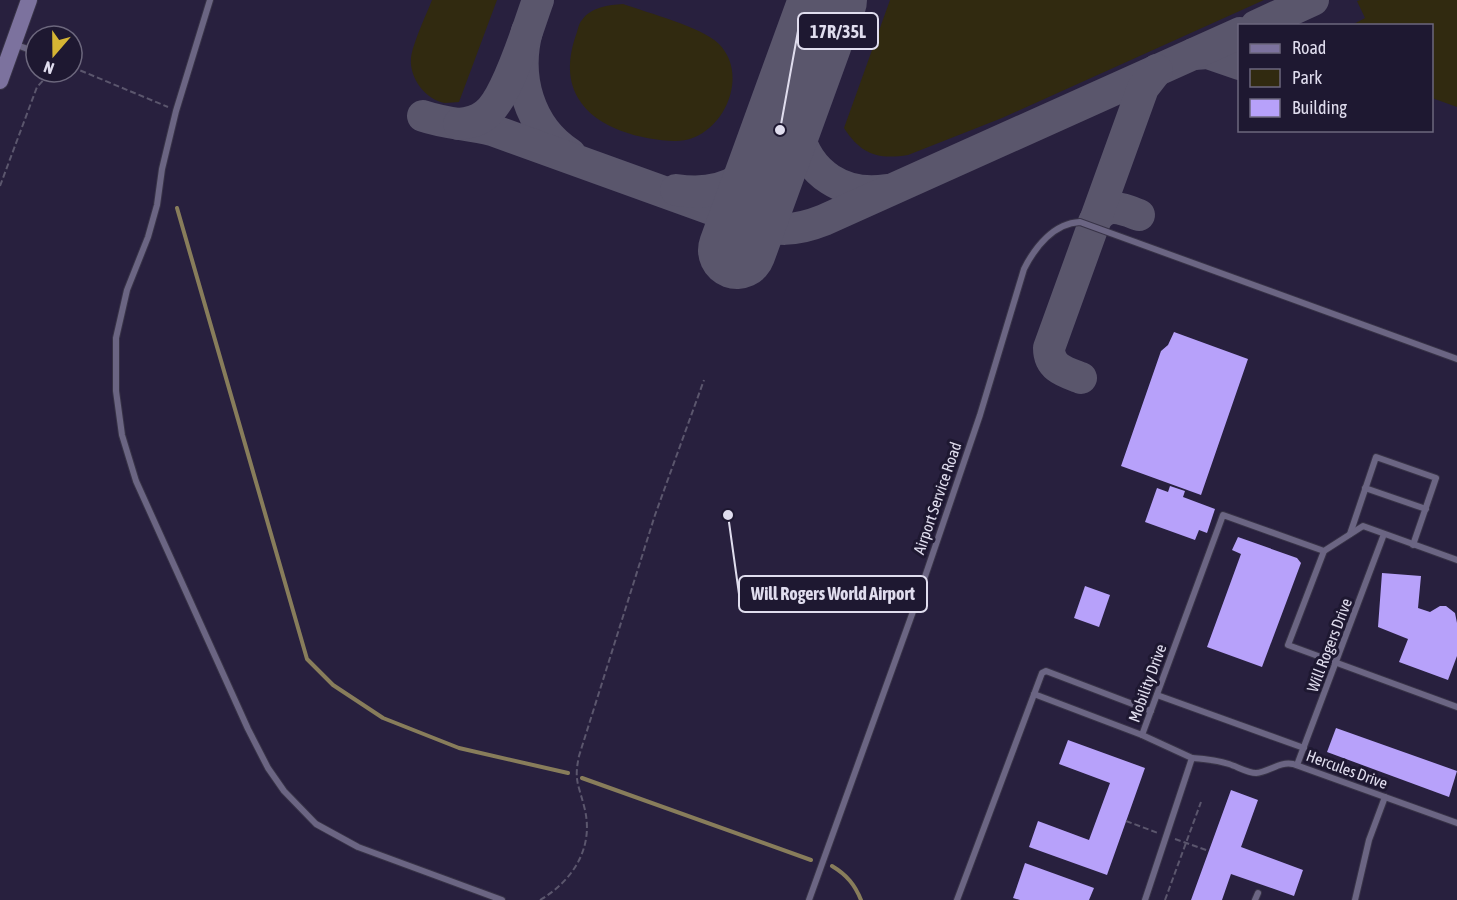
<svg xmlns="http://www.w3.org/2000/svg" width="1457" height="900" font-family="'Asap Condensed',sans-serif">
	<rect width="100%" height="100%" fill="#1e1831"/>
	<!-- built -->
	<path fill="#28203e" fill-rule="evenodd" d="M0 0H1457V900H0ZM1240 26H1432V130H1240ZM36 36H72V72H36Z"/>
	<!-- green -->
	<g fill="#312a10">
		<path d="M432 0H497L459 102C455 102 450 103 445 103 426 100 409 78 411 58 413 43 426 15 432 0Z"/>
		<path d="M890 0H1264L1002 118 908 155C877 160 861 154 844 128Z"/>
		<path d="M1360 0H1457V107L1432 98V26L1352 25 1365 18 1357 1Z"/>
		<path d="M623 4C648 13 702 27 719 44 752 78 720 142 675 141 642 140 596 129 578 98 566 77 569 54 577 32 578 29 579 23 582 20 591 7 609 5 623 4Z"/>
	</g>
	<g fill="none" stroke-linecap="round" stroke-linejoin="round">
		<!-- stream -->
		<g stroke="#887d5b" stroke-width="4">
			<path d="M177 208 307 659 333 685 383 718 459 748 568 773"/>
			<path d="M582 778 811 860"/>
			<path d="M832 866C847 875 855 885 861 900"/>
		</g>
		<!-- taxiway -->
		<g stroke="#5a566c" stroke-width="32">
			<path d="M1256 26 1313 0"/>
			<path d="M527 31C515 76 528 127 570 154"/>
			<path d="M1194 54 1208 53 1240 64"/>
			<path d="M797 85C796 101 794 116 798 132 808 174 844 197 887 190"/>
			<path d="M423 116C446 124 469 124 492 130L747 222C777 231 794 232 824 220L1240 33"/>
			<path d="M459 124C468 123 478 121 485 115 507 100 528 27 538 0"/>
			<path d="M676 190C729 198 756 175 780 130"/>
			<path d="M1094 222C1106 201 1120 208 1139 215"/>
			<path d="M1081 378C1065 372 1049 368 1049 348L1143 88 1157 70"/>
		</g>
		<!-- runway -->
		<path stroke="#5a566c" stroke-width="78" d="M737 250 828 0"/>
	</g>
	<!-- building -->
	<g fill="#b7a1fa">
		<path d="M1174 332 1248 359 1201 495 1121 466 1161 351 1168 345Z"/>
		<path d="M1170 486 1185 491 1183 497 1215 509 1207 533 1199 530 1195 540 1145 522 1157 488 1168 492Z"/>
		<path d="M1238 537 1297 558 1301 563 1262 667 1207 647 1241 554 1232 550Z"/>
		<path d="M1382 573 1421 576 1418 608 1430 612 1440 606H1446L1455 613 1457 623V656L1448 680 1399 662 1408 639 1378 627Z"/>
		<path d="M1085 586 1110 595 1099 627 1074 618Z"/>
		<path d="M1336 728 1457 771 1449 797 1327 752Z"/>
		<path d="M1068 740 1145 768 1107 875 1029 847 1038 821 1089 840 1110 783 1059 764Z"/>
		<path d="M1231 790 1258 800 1241 847 1303 870 1294 896 1231 874 1222 900H1191Z"/>
		<path d="M1025 863 1094 888 1089 900H1020L1013 898Z"/>
	</g>
	<g fill="none" stroke-linecap="round" stroke-linejoin="round">
		<!-- lane casing -->
		<g stroke="#383347" stroke-width="8">
			<g id="lane">
				<path d="M210 0 176 111 162 169 157 205 148 237 127 290 116 338V391L122 435 136 481 248 729 268 768 284 791 316 824 358 847 502 900"/>
				<path d="M14 44 36 52"/>
				<path d="M1365 488 1426 509"/>
				<path d="M1350 534 1376 457 1436 478 1413 545"/>
				<path d="M1324 551 1288 645 1457 707"/>
				<path d="M1034 694 1142 735"/>
				<path d="M1157 695 1304 748"/>
				<path d="M1192 758C1205 759 1217 760 1229 764 1238 767 1248 773 1256 773 1269 772 1280 761 1293 764L1457 823"/>
				<path d="M1297 765 1384 534"/>
				<path d="M809 900 915 606 980 415 1024 269C1035 247 1054 223 1080 222L1457 359"/>
				<path d="M957 900 1042 673 1046 671 1151 711"/>
				<path d="M1145 900 1192 758 1142 735 1223 515 1324 551 1363 526 1457 560"/>
				<path d="M1255 900 1258 893"/>
				<path d="M1355 900 1369 840 1385 797"/>
			</g>
		</g>
		<!-- secondary casing -->
		<g stroke="#383347" stroke-width="18">
			<path id="secondary" d="M0 81 29 0"/>
		</g>
		<!-- path -->
		<g stroke="#5b566d" stroke-width="2" stroke-dasharray="6 3" stroke-linecap="butt">
			<path d="M72 67 168 107"/>
			<path d="M0 186 37 87 51 72"/>
			<path d="M1126 821 1158 833"/>
			<path d="M1175 839 1209 851"/>
			<path d="M540 900C574 880 595 846 584 806 578 783 574 780 579 756L655 515 704 380"/>
			<path d="M1165 900 1201 802"/>
		</g>
		<!-- lane -->
		<use href="#lane" stroke="#6b6583" stroke-width="6"/>
		<!-- secondary -->
		<use href="#secondary" stroke="#7c729e" stroke-width="16"/>
	</g>
	<g text-anchor="middle" stroke-width="6" stroke-linejoin="round" paint-order="stroke">
		<!-- street labels -->
		<g font-size="16" fill="#e0ddee" stroke="#1e1831">
			<text transform="translate(937 498) rotate(-71)" y="6">Airport Service Road</text>
			<text transform="translate(1329 645) rotate(-69)" y="6">Will Rogers Drive</text>
			<text transform="translate(1147 683) rotate(-70)" y="6">Mobility Drive</text>
			<text transform="translate(1347 769) rotate(20)" y="6">Hercules Drive</text>
		</g>
	</g>
	<!-- callouts -->
	<path fill="none" stroke="#e0ddee" stroke-width="2" d="M780 130L798 31M728 515L739 594"/>
	<g fill="#e0ddee" stroke="#1e1831" stroke-width="2">
		<circle cx="780" cy="130" r="6"/>
		<circle cx="728" cy="515" r="6"/>
	</g>
	<g fill="#1e1831" stroke="#e0ddee" stroke-width="2">
		<rect x="798" y="13" width="80" height="36" rx="6"/>
		<rect x="739" y="576" width="188" height="36" rx="6"/>
	</g>
	<g font-size="18" text-anchor="middle" font-weight="bold" fill="#e0ddee">
		<text x="838" y="38">17R/35L</text>
		<text x="833" y="600">Will Rogers World Airport</text>
	</g>
	<!-- legend -->
	<rect x="1238" y="24" width="195" height="108" fill="#1e1831" stroke="#6c677d" stroke-width="1.5"/>
	<rect x="1250" y="44" width="30" height="9" fill="#7c729e" stroke="#6c677d" stroke-width="1.5"/>
	<text x="1292" y="54" font-size="18" fill="#e0ddee">Road</text>
	<rect x="1250" y="69" width="30" height="18" fill="#312a10" stroke="#6c677d" stroke-width="1.5"/>
	<text x="1292" y="84" font-size="18" fill="#e0ddee">Park</text>
	<rect x="1250" y="99" width="30" height="18" fill="#b7a1fa" stroke="#6c677d" stroke-width="1.5"/>
	<text x="1292" y="114" font-size="18" fill="#e0ddee">Building</text>
	<!-- north arrow -->
	<g transform="translate(54 54) rotate(200)"><circle r="28" fill="#1e1831" stroke="#6c677d" stroke-width="1.5"/>
	<path d="M0-4.5L10 22L0 15L-10 22Z" fill="#d6b534"/>
	<text y="-9" font-size="16" font-weight="bold" text-anchor="middle" fill="#e0ddee">N</text>
	</g>
</svg>
